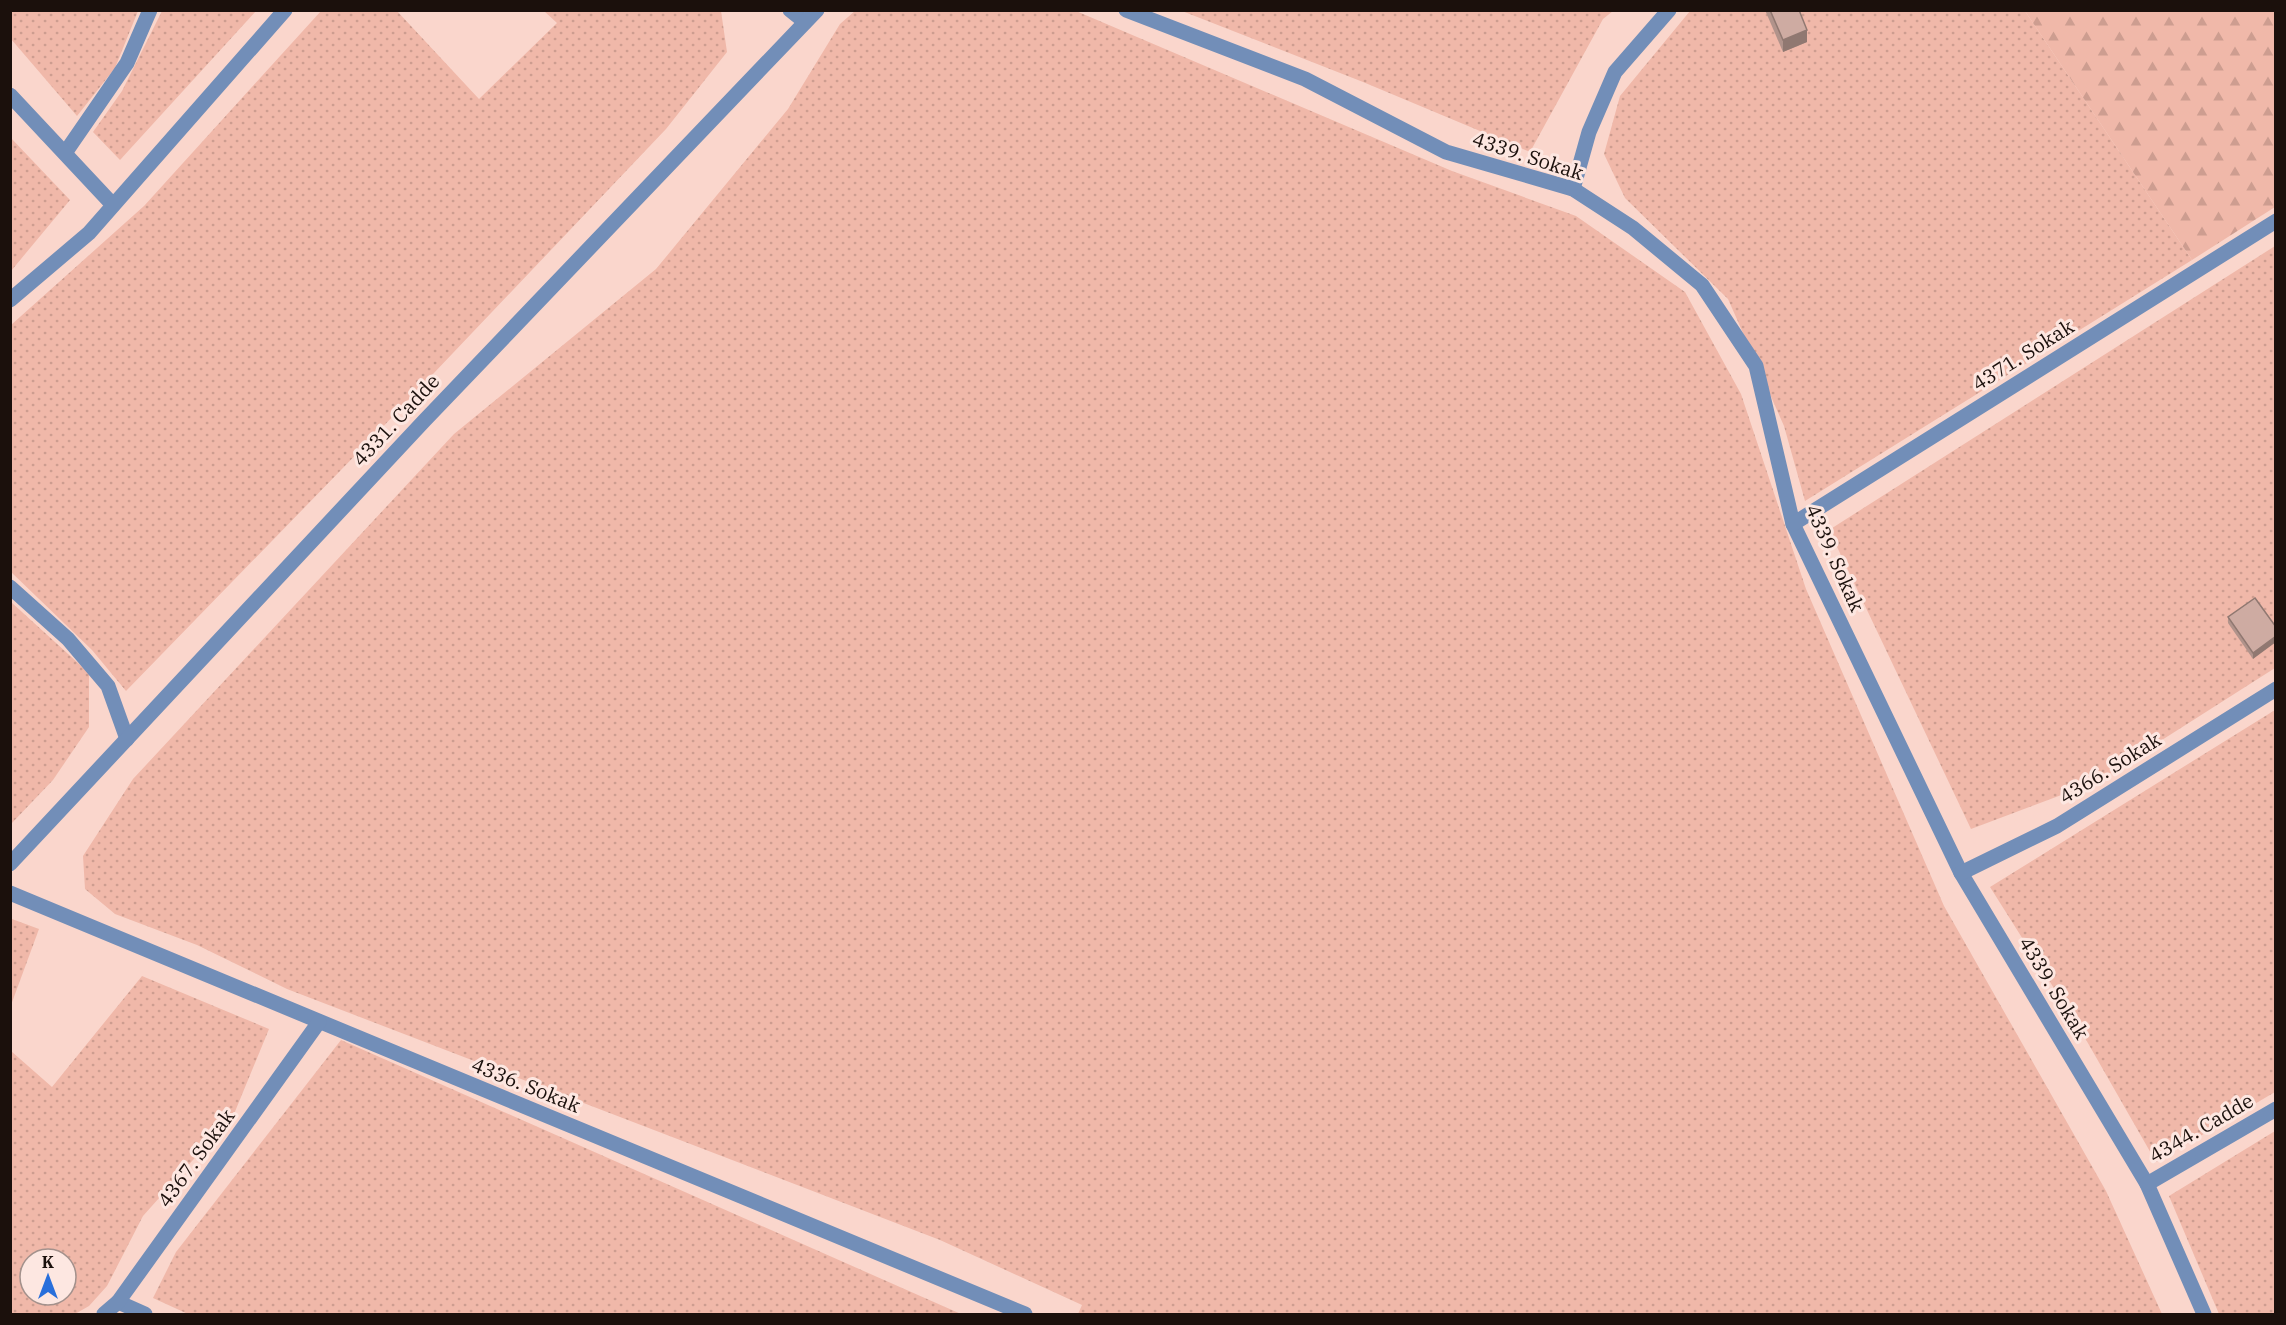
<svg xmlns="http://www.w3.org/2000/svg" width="2286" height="1325" font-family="'IBM Plex Serif',serif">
	<defs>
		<pattern id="grass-dots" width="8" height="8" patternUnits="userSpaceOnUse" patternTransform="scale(1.5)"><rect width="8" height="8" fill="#f0b8a9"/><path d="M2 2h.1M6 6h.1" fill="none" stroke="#cd9d90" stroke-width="1.8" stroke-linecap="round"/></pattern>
		<pattern id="forest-firs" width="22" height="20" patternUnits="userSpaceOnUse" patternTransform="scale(1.5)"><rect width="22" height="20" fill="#f0b8a9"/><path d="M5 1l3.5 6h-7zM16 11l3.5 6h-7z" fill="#cd9d90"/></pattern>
	</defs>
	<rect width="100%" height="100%" fill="#fad6cc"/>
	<!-- grass -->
	<g fill="url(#grass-dots)" fill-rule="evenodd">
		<path d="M856 10 1076 11 1452 171 1576 216 1685 292 1741 394 1806 589 1944 906 2106 1191 2162 1314H1078L1082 1305 940 1240 287 989 197 945 115 914 85 889 83 856 133 779 454 434 656 269 788 109 840 24Z"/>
		<path d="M10 11H138L115 68 77 116 11 39Z"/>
		<path d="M162 11H256L120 160 93 132 122 91Z"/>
		<path d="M321 11H397L479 99 557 23 544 11H721L727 52 666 129 376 434 126 691 92 650 11 572V325L144 206Z"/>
		<path d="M1182 11H1613L1603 19 1530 152 1363 82Z"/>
		<path d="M1690 11H2025L2192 260 1805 501 1784 426 1728 299 1625 198 1604 154 1620 96Z"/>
		<path d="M10 137 70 200 11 271H10Z"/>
		<path d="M2275 246V668L2096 782 1971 829 1829 530Z"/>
		<path d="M11 602 89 673V727L53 780 11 824Z"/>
		<path d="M2275 710V1092L2156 1162 2081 1031 1990 887Z"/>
		<path d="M12 919 39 929 11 1005 10 920Z"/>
		<path d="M142 976 269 1029 234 1114 143 1216 107 1286 89 1306 75 1314H11V1051L52 1087ZM30 1259H66V1295H30Z"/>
		<path d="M341 1040 961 1314H188L153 1298 176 1252Z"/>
		<path d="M2275 1131V1314H2219L2169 1196Z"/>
	</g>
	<!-- forest -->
	<path fill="url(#forest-firs)" d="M2025 11H2275V207L2192 260Z"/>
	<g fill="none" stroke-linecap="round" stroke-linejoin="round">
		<!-- service -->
		<path stroke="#728eb8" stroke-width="15" d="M65 153 127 63 150 10"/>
		<!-- minor -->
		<g stroke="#728eb8" stroke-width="15">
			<path d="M790 10 805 22"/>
			<path d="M1126 10 1305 79 1446 152 1573 189 1633 228 1702 285 1756 366 1793 524 1961 873 2147 1184 2204 1314"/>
			<path d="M10 95 113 205"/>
			<path d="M1573 189 1589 132 1615 72 1669 10"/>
			<path d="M10 300 89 233 285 10"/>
			<path d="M1793 524 2276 221"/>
			<path d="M10 587 68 639 108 686 127 739"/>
			<path d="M10 864 424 421 817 10"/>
			<path d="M1961 873 2057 826 2276 689"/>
			<path d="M10 893 1025 1314"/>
			<path d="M2147 1184 2276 1109"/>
			<path d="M118 1302 145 1314"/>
			<path d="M104 1314 118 1302 319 1022"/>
		</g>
	</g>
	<!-- wall -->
	<g fill="#b1938b">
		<path d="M1765 10H1799L1807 42 1783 52Z"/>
		<path d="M2255 598 2253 659 2228 623V617Z"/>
	</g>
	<!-- shaded-wall -->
	<g fill="#907871">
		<path d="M1807 30V42L1783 52V40Z"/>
		<path d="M2276 636V642L2253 659V653Z"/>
	</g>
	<!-- building -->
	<g fill="#ceaba2" stroke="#907871" stroke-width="1.5">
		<path d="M1770 10H1799L1807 30 1783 40Z"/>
		<path d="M2255 598 2276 627V636L2253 653 2228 617Z"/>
	</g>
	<g text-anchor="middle" stroke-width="6" stroke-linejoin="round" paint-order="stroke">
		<!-- street labels -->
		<g font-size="20" fill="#1b100c" stroke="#fde7e1">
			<text transform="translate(1528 156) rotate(18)" y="7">4339. Sokak</text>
			<text transform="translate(2023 355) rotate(-32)" y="7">4371. Sokak</text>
			<text transform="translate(396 420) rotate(-47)" y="7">4331. Cadde</text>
			<text transform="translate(1835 558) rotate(66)" y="7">4339. Sokak</text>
			<text transform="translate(2110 768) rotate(-32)" y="7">4366. Sokak</text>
			<text transform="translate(2054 988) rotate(59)" y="7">4339. Sokak</text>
			<text transform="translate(526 1085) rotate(22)" y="7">4336. Sokak</text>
			<text transform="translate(2201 1128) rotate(-30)" y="7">4344. Cadde</text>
			<text transform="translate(196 1158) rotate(-54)" y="7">4367. Sokak</text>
		</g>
	</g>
	<!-- border -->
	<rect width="2286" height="1325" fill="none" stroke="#1b100c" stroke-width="24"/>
	<!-- north arrow -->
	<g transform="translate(48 1277)"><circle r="28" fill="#fde7e1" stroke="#a3918c" stroke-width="1.5"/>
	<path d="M0-4.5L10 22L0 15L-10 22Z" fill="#296fdb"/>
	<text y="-9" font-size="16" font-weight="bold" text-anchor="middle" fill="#1b100c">K</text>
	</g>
</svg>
